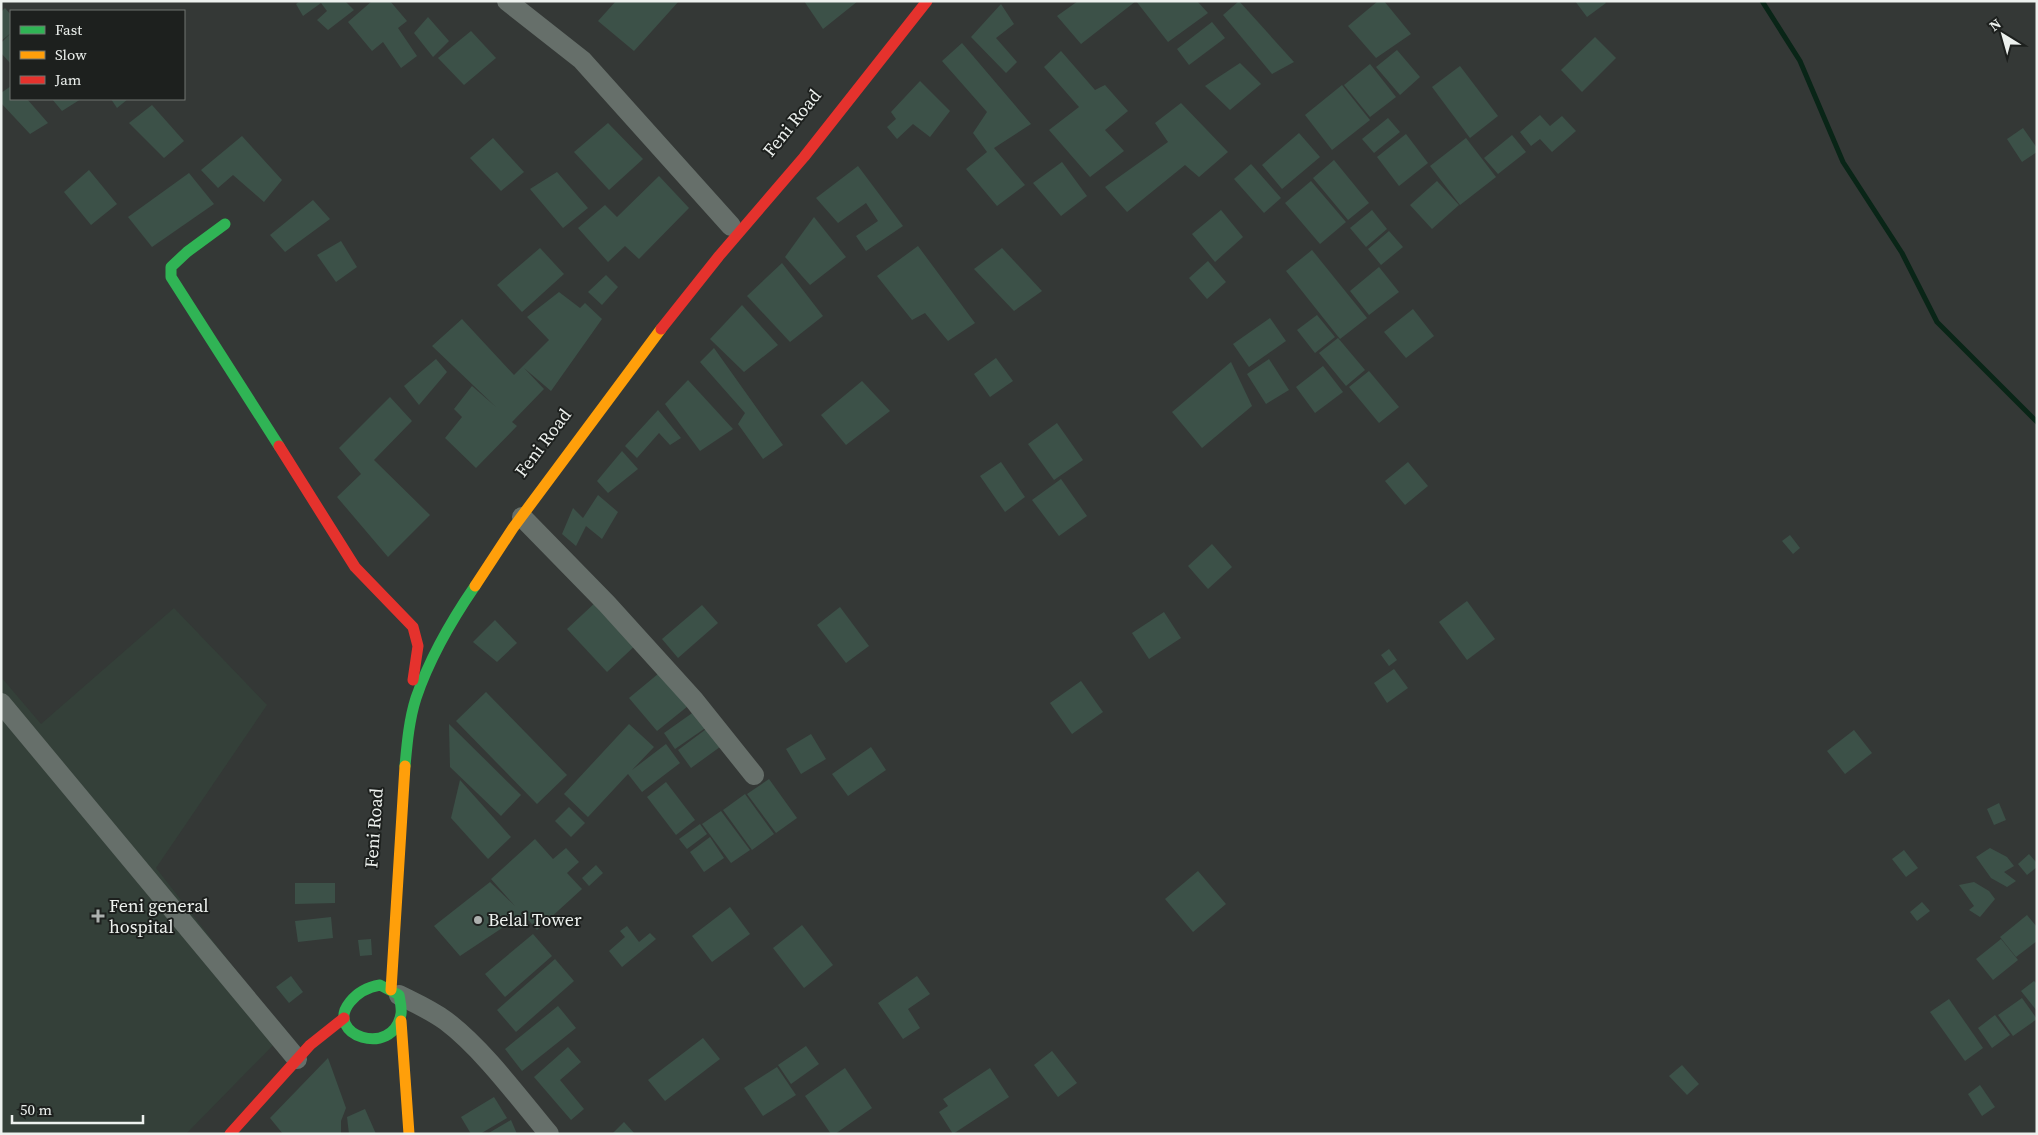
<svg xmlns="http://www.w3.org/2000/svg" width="2038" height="1135" font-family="'Source Serif 4',serif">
	<rect width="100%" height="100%" fill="#343836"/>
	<!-- built -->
	<path fill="#344039" d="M174 608 267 705 156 868 256 996 287 1031 186 1134H1V677L41 724Z"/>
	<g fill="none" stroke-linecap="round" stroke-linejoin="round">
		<!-- stream -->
		<path stroke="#092517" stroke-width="5" d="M1762 1 1800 61 1843 162 1902 253 1937 322 2037 422"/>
	</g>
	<!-- building -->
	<g fill="#3c5148">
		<path d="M300 1H345L354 10 328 30 317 20 327 11 321 3 303 16 296 4Z"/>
		<path d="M372 1H390L407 21 398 28 417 56 401 68 383 42 372 51 348 22Z"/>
		<path d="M616 1H679L634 51 598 21Z"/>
		<path d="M804 1H858L823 29Z"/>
		<path d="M1078 1H1197L1208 13 1168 42 1136 1 1081 44 1057 16Z"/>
		<path d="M1239 1 1294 62 1272 74 1223 15Z"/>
		<path d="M1378 1H1384L1411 34 1376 58 1348 26Z"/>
		<path d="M1575 1H1604L1606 3 1587 17Z"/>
		<path d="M1001 4 1014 24 996 38 1017 62 1006 73 971 37Z"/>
		<path d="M5 8 11 15V33L1 41V12Z"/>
		<path d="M428 17 449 41 433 57 414 33Z"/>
		<path d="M1212 22 1225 38 1189 65 1177 49Z"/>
		<path d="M471 31 496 58 464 85 438 58Z"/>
		<path d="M11 33V64L1 53V43Z"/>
		<path d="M1595 37 1616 58 1582 92 1561 70Z"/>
		<path d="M962 43 1031 124 994 148 1025 185 997 206 966 169 987 152 973 133 987 112 942 61Z"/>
		<path d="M1397 50 1420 77 1400 95 1376 67Z"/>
		<path d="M1061 51 1095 90 1105 85 1128 111 1105 130 1124 151 1090 177 1049 130 1079 107 1044 67Z"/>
		<path d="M1240 63 1261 84 1230 110 1205 86Z"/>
		<path d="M1370 64 1396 97 1370 117 1344 85Z"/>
		<path d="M1460 66 1498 116 1470 138 1432 87Z"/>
		<path d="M920 81 950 111 930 137 913 124 897 139 887 127 896 119 891 112Z"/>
		<path d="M1342 85 1370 120 1332 150 1305 115Z"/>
		<path d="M11 86V99H27L48 123 30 134 1 103V93Z"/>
		<path d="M52 99H81L62 111Z"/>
		<path d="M111 99H128L117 108Z"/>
		<path d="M1181 103 1228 152 1199 177 1185 165 1127 212 1105 187 1168 142 1155 123Z"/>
		<path d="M152 105 184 141 164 158 129 123Z"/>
		<path d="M1540 115 1550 126 1562 116 1576 131 1552 152 1540 139 1531 146 1520 132Z"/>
		<path d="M1388 118 1400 132 1374 153 1362 139Z"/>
		<path d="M608 123 643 159 609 190 574 152Z"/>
		<path d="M2023 128 2037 148V152L2022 162 2007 139Z"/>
		<path d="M1299 133 1320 157 1282 189 1262 165Z"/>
		<path d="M1406 134 1428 163 1399 186 1377 157Z"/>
		<path d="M1512 135 1526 152 1498 174 1484 158Z"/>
		<path d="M242 136 282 180 264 202 233 175 218 188 201 170Z"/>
		<path d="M493 138 524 172 501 191 470 158Z"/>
		<path d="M1466 138 1496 177 1460 205 1430 166Z"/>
		<path d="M1334 160 1369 203 1348 220 1313 178Z"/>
		<path d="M1062 162 1087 196 1061 216 1033 183Z"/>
		<path d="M1251 164 1281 198 1264 213 1234 179Z"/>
		<path d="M858 166 903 226 866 251 856 236 878 221 866 203 838 223 816 198Z"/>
		<path d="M89 170 117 204 91 225 64 192Z"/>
		<path d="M557 172 588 208 563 228 530 189Z"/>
		<path d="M189 173 214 204 152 247 128 217Z"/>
		<path d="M659 176 689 208 639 259 625 246 608 262 578 228 605 205 617 217Z"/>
		<path d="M1311 181 1346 222 1320 244 1285 203Z"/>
		<path d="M1437 181 1459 205 1432 229 1410 205Z"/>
		<path d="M313 200 330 219 285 252 270 235Z"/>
		<path d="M1221 210 1243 237 1215 262 1192 234Z"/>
		<path d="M1372 210 1387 229 1366 247 1350 228Z"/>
		<path d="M814 217 846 257 810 285 785 257Z"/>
		<path d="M1389 231 1403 247 1381 265 1368 249Z"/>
		<path d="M341 241 357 267 336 282 317 255Z"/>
		<path d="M918 246 975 323 948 341 925 313 912 320 877 276Z"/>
		<path d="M540 248 564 274 522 312 497 285Z"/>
		<path d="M1002 248 1042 291 1014 311 974 269Z"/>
		<path d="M1312 250 1367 318 1340 339 1286 271Z"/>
		<path d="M1208 261 1226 282 1207 299 1189 278Z"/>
		<path d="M782 263 823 316 790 342 747 296Z"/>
		<path d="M1379 267 1399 292 1369 315 1350 291Z"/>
		<path d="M606 275 618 287 602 305 588 292Z"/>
		<path d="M559 292 580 308 585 303 602 319 551 391 524 368 544 389 512 422 517 426 476 468 445 438 462 417 454 409 472 386 496 407 432 346 462 319 514 375 549 340 527 317Z"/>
		<path d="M742 305 778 345 744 372 710 339Z"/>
		<path d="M1413 309 1434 336 1406 358 1384 332Z"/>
		<path d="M1317 315 1335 337 1315 353 1297 330Z"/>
		<path d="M1270 318 1286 341 1249 367 1233 344Z"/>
		<path d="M1338 338 1365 370 1346 386 1319 353Z"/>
		<path d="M714 348 783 445 763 459 738 424 745 413 700 362Z"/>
		<path d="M996 358 1013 381 990 397 974 374Z"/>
		<path d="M436 359 447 372 419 405 404 386Z"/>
		<path d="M1269 359 1289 390 1266 404 1247 374Z"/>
		<path d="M1231 362 1252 406 1202 448 1172 412Z"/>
		<path d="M1323 366 1343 392 1315 413 1296 387Z"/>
		<path d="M1369 371 1399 407 1379 423 1349 387Z"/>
		<path d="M688 380 733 429 700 451 665 404Z"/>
		<path d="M862 381 890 411 846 445 821 415Z"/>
		<path d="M390 397 412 421 374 460 430 515 388 557 337 497 361 474 339 448Z"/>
		<path d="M658 410 681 438 670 445 659 433 637 458 625 446Z"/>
		<path d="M1057 423 1083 460 1054 480 1028 444Z"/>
		<path d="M622 451 638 469 608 493 597 481Z"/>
		<path d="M1001 462 1025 497 1005 512 980 476Z"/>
		<path d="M1408 462 1428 486 1405 505 1385 481Z"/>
		<path d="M1061 479 1087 516 1059 536 1032 500Z"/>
		<path d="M598 495 618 512 602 539 586 526 576 546 562 534 573 508 583 518Z"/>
		<path d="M1790 535 1800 548 1793 554 1782 541Z"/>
		<path d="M1212 544 1232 567 1208 589 1188 566Z"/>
		<path d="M597 601 640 641 607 672 567 629Z"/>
		<path d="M1467 601 1495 639 1467 660 1439 622Z"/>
		<path d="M702 605 718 623 678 658 662 639Z"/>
		<path d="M840 607 869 646 846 663 817 625Z"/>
		<path d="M1164 612 1181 638 1149 659 1132 633Z"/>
		<path d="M495 620 517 643 497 662 473 642Z"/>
		<path d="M1389 649 1397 660 1389 666 1381 655Z"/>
		<path d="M670 664 698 698 657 731 629 698Z"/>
		<path d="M1394 669 1408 688 1387 703 1374 683Z"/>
		<path d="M1081 681 1103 712 1072 734 1050 703Z"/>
		<path d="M486 692 567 775 537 804 456 721Z"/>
		<path d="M705 704 717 720 675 749 664 733Z"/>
		<path d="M717 721 731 739 691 768 678 750Z"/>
		<path d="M449 724 521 795 501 816 450 767Z"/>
		<path d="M629 724 654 747 632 770 666 744 680 763 642 792 628 774 588 817 564 794Z"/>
		<path d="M1854 730 1872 753 1845 774 1827 751Z"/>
		<path d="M811 734 826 759 801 774 786 749Z"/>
		<path d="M871 747 886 770 848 796 832 774Z"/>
		<path d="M769 779 797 818 776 833 747 794Z"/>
		<path d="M460 780 511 837 488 859 451 818Z"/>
		<path d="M666 782 695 820 676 835 647 797Z"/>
		<path d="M745 794 774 834 752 850 723 810Z"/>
		<path d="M1999 803 2006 820 1994 825 1987 809Z"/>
		<path d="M569 807 585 823 571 837 555 821Z"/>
		<path d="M721 811 750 850 731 863 702 824Z"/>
		<path d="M700 824 707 834 687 849 679 839Z"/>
		<path d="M710 837 724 858 704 872 690 852Z"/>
		<path d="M535 839 553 859 566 848 579 862 567 873 582 889 537 930 523 914 460 956 434 926 490 882 515 906 491 879Z"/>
		<path d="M1990 848 2007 857 2014 866 2004 872 2016 881 2007 887 1991 878 1976 857Z"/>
		<path d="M1904 850 1918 868 1906 877 1892 859Z"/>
		<path d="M2029 854 2037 863V867L2027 875 2018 864Z"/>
		<path d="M596 865 603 873 589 886 582 878Z"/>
		<path d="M1198 871 1226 904 1193 932 1165 899Z"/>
		<path d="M1974 882 1989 891 1995 899 1980 917 1969 910 1974 906 1959 885Z"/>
		<path d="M295 883H335V903L295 904Z"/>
		<path d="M1922 902 1930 911 1917 921 1910 912Z"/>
		<path d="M730 907 750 934 712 962 692 936Z"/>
		<path d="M2027 915 2037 927V941L2016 957 2000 937Z"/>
		<path d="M331 917 333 938 298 942 295 921Z"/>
		<path d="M802 925 833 965 804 988 773 948Z"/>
		<path d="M627 926 639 942 650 933 656 939 622 967 609 951 625 937 620 931Z"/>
		<path d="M533 934 552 956 505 997 485 974Z"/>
		<path d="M371 939 372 955 360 956 358 940Z"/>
		<path d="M2001 939 2018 960 1993 980 1976 959Z"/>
		<path d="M555 959 574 981 516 1032 497 1010Z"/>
		<path d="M291 976 303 992 289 1003 276 987Z"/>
		<path d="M917 976 930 994 908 1009 920 1028 903 1039 878 1003Z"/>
		<path d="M2034 981 2037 984V1011L2021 991Z"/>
		<path d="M2022 998 2037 1019 2013 1036 1998 1015Z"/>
		<path d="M1949 999 1983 1048 1965 1061 1930 1012Z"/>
		<path d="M558 1006 576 1028 522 1071 505 1049Z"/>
		<path d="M1995 1015 2010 1035 1992 1048 1978 1028Z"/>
		<path d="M703 1038 720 1059 665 1101 648 1080Z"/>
		<path d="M806 1046 819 1064 791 1084 778 1065Z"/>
		<path d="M568 1047 581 1062 560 1080 584 1109 571 1120 534 1077Z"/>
		<path d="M1052 1051 1077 1083 1058 1097 1034 1065Z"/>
		<path d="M328 1058 346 1108 341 1121V1134H283L270 1118Z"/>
		<path d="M1682 1065 1699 1084 1687 1095 1669 1076Z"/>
		<path d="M777 1067 796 1095 763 1116 744 1088Z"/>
		<path d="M845 1068 872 1108 835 1134H831L805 1096Z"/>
		<path d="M990 1068 1009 1097 953 1134 939 1112 948 1106 943 1099Z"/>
		<path d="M1980 1085 1995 1107 1982 1116 1968 1094Z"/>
		<path d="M494 1097 507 1118 480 1134H471L461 1117Z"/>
		<path d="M365 1109 376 1134H349L347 1117Z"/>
		<path d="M511 1120 517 1134H487Z"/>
		<path d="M624 1122 635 1134H612Z"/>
	</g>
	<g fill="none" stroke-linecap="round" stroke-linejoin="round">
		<!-- street -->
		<g stroke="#666f6a" stroke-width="20">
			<path d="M507 1 582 60 731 226"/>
			<path d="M522 517 607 604 694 700 754 775"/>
			<path d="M1 703 297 1059"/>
			<path d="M399 995C415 1003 431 1010 446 1021 483 1049 519 1098 549 1134"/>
		</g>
		<!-- fast -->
		<g stroke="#30b455" stroke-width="11">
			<path d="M225 224 187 252 171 267V277L279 446"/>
			<path d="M405 766C407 744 409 720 416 698 430 657 451 621 475 586"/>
			<path d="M380 985 399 995C400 1001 402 1008 401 1014 393 1059 323 1035 350 1002 358 992 368 987 380 985Z"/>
		</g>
		<!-- slow -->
		<g stroke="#ff9f0a" stroke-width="11">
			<path d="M475 586 513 528 661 329"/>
			<path d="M391 990 405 766"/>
			<path d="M401 1021 409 1134"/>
		</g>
		<!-- jam -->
		<g stroke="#e5322d" stroke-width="11">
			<path d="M661 329 719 256 804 157 927 1"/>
			<path d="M279 446 355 567 413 627 418 646 413 680"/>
			<path d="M230 1134 310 1045 344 1018"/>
		</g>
	</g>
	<!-- markers -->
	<g fill="#acb0ae" stroke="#1d201e" stroke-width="2">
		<path d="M95.5 908.5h5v5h5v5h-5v5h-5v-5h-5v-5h5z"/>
		<circle cx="478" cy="920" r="5"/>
	</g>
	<g text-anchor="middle" stroke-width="4" stroke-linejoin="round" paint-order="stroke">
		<!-- street labels -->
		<g font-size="18" fill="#edf1ee" stroke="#1d201e">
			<text transform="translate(792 123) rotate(-51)" y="6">Feni Road</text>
			<text transform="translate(543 443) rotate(-53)" y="6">Feni Road</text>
			<text transform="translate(374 828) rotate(-86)" y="6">Feni Road</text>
		</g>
		<!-- poi labels -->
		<g font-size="18" fill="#edf1ee" stroke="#1d201e" text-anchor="start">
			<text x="109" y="912">Feni general<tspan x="109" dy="21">hospital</tspan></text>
			<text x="488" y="926">Belal Tower</text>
		</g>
	</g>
	<!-- border -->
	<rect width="2038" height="1135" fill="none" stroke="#edf1ee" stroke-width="5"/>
	<!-- legend -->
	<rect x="10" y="10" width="175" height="90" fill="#1d201e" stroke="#707471"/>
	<rect x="20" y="26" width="25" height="8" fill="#30b455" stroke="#707471"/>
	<text x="55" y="35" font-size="15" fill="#edf1ee">Fast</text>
	<rect x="20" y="51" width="25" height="8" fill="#ff9f0a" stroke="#707471"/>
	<text x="55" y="60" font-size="15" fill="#edf1ee">Slow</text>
	<rect x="20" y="76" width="25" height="8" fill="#e5322d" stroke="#707471"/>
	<text x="55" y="85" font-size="15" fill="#edf1ee">Jam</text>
	<!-- north arrow -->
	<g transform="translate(2003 35) rotate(323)" stroke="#1d201e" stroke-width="4" paint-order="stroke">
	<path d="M0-4L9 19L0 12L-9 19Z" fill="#edf1ee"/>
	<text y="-8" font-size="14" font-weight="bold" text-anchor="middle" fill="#edf1ee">N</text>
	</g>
	<!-- scale -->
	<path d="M12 1115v8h131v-8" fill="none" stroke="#edf1ee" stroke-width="2.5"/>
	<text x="20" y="1115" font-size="15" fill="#edf1ee" stroke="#1d201e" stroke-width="4" paint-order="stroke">50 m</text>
</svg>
